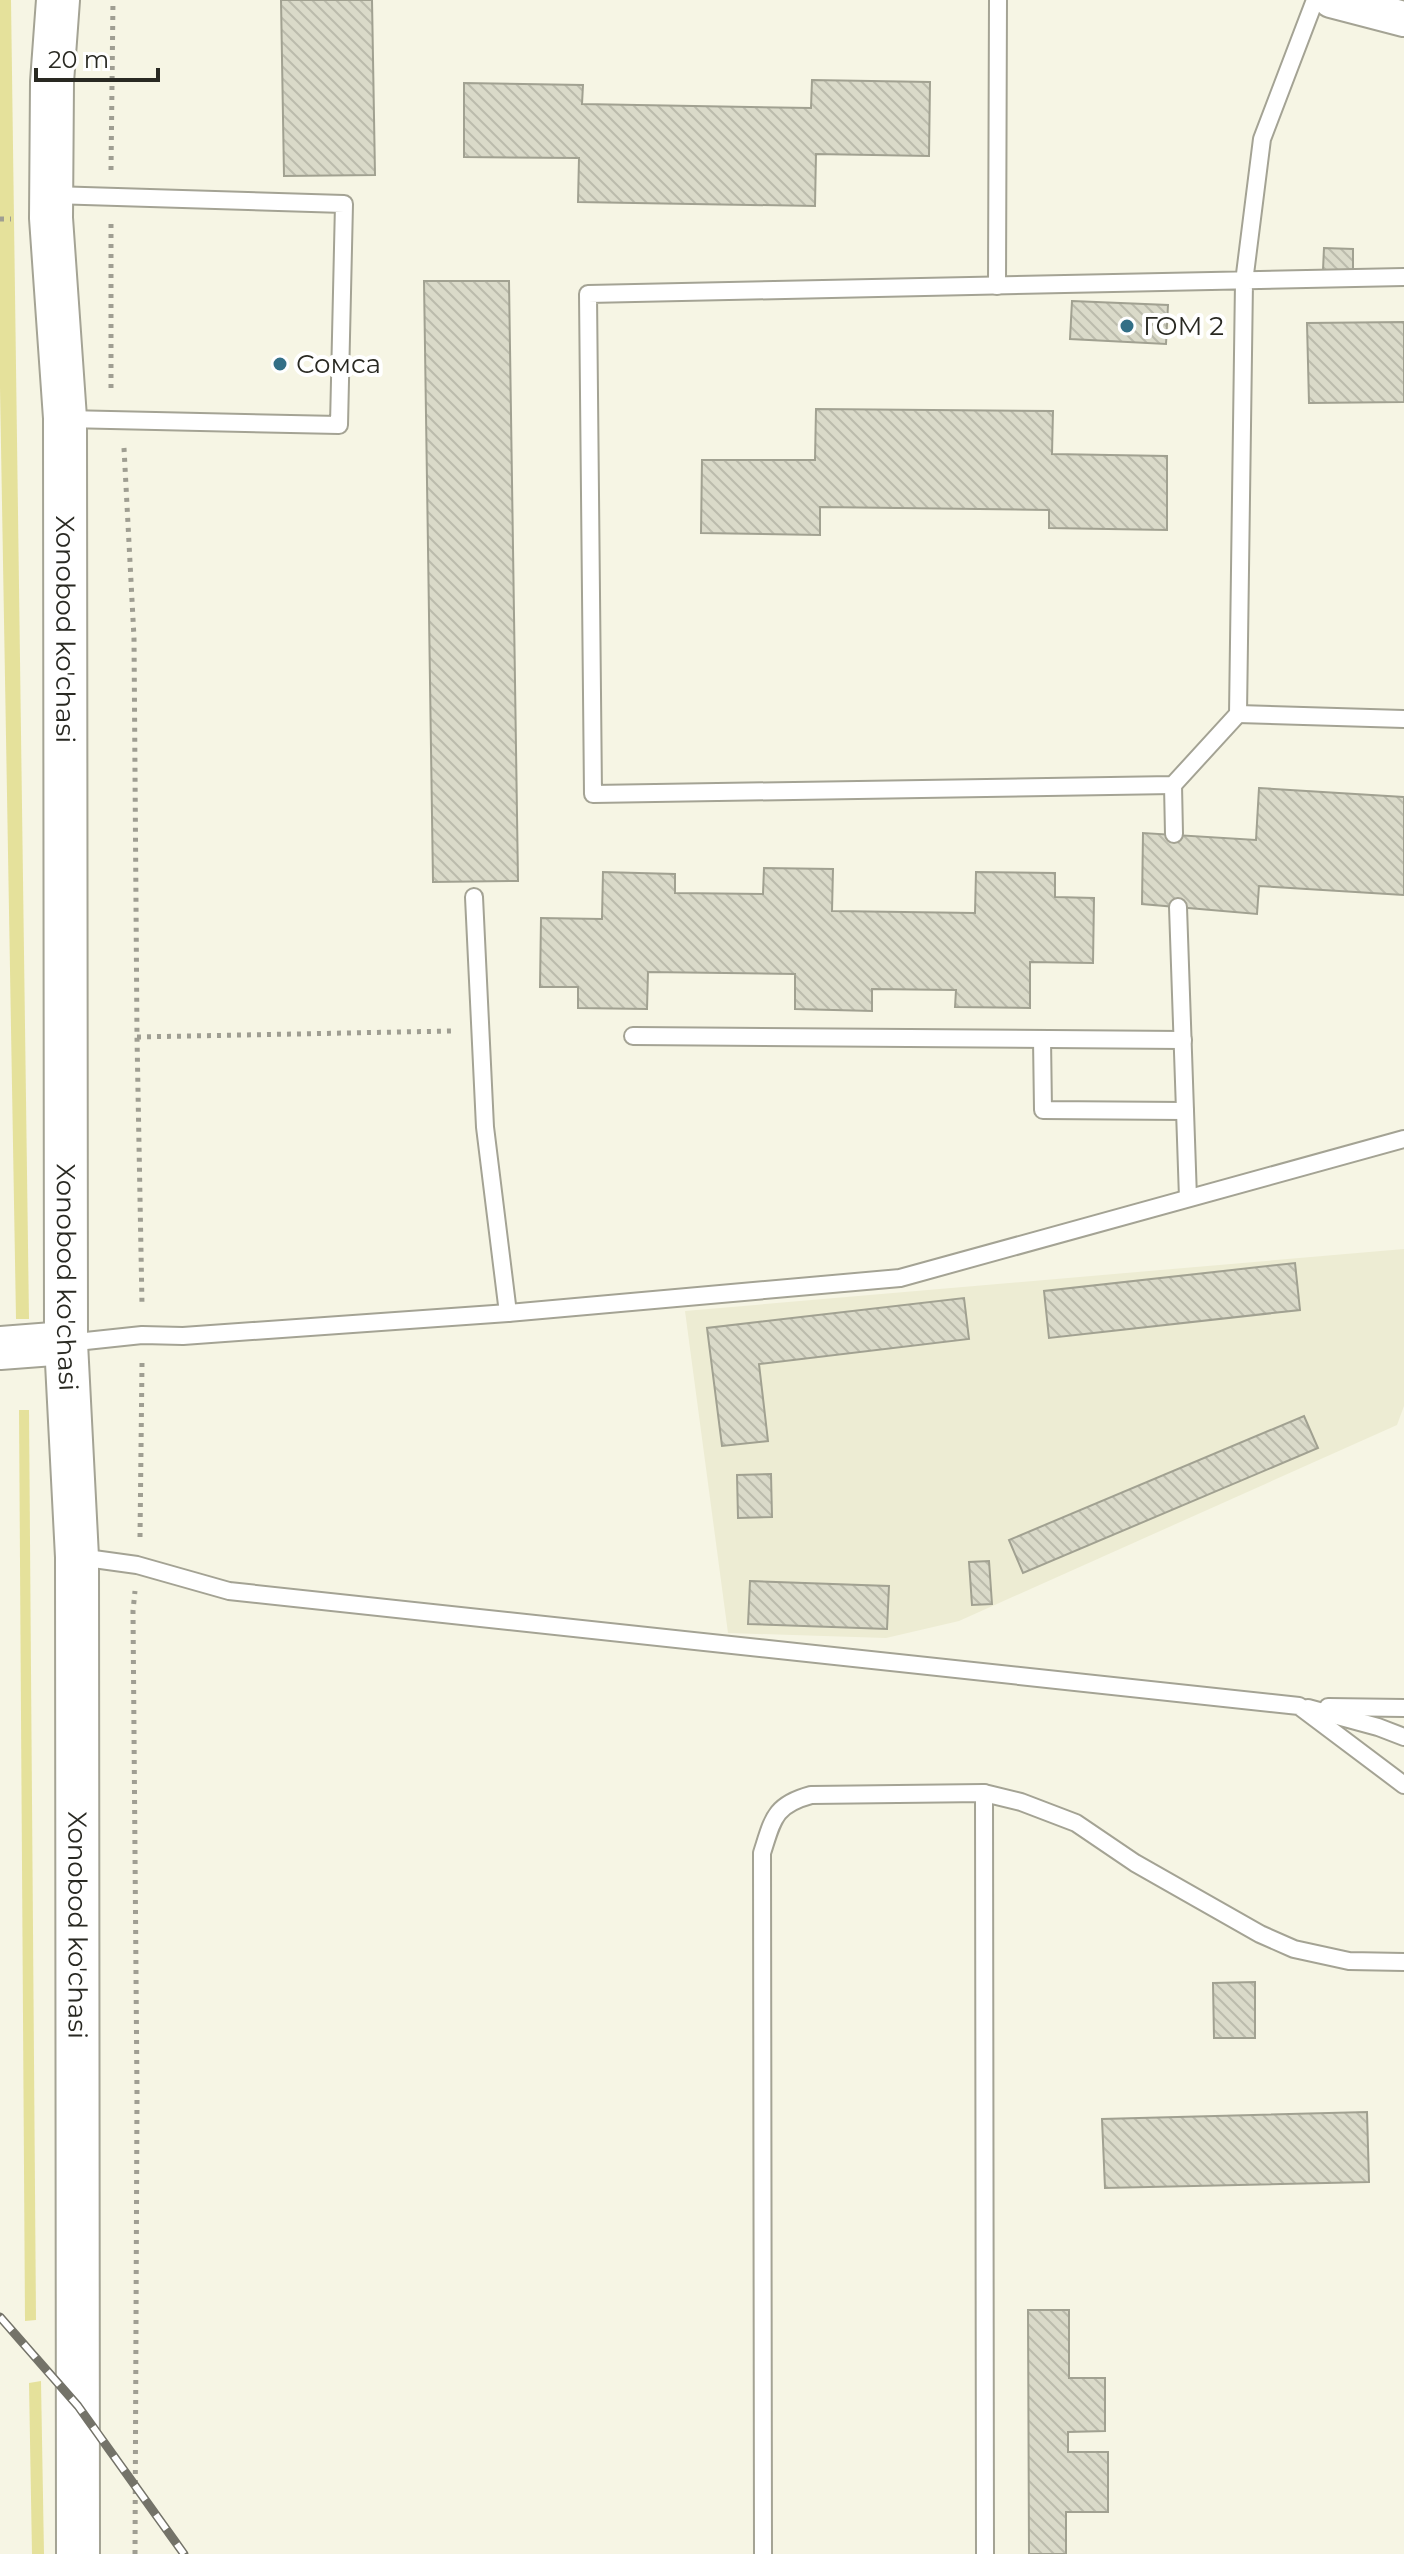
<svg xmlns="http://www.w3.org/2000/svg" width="1404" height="2554" font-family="Montserrat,sans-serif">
	<defs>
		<pattern id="building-back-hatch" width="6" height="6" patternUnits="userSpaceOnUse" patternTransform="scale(2)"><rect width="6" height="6" fill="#dadac9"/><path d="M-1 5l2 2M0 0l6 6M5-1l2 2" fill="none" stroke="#bbbbac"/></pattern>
	</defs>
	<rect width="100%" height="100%" fill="#f6f5e4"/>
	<!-- built -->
	<path fill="#edecd3" d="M1404 1249V1406L1397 1425 959 1621 886 1638 728 1633 685 1311Z"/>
	<!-- green -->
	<g fill="#e5e19b">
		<path d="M0 0H11L29 1319H16L0 387Z"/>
		<path d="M19 1410H29L36 2320 25 2321Z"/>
		<path d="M41 2381 44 2554H32L29 2383Z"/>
	</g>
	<!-- building -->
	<g fill="url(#building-back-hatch)" stroke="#a1a191" stroke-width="2">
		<path d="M281 0H372L375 175 284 176Z"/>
		<path d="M812 80 930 82 929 156 816 154 815 206 578 202 579 158 464 157V83L583 85 582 104 811 108Z"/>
		<path d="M1324 248 1353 249V271L1323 270Z"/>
		<path d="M424 281H509L518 881 433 882Z"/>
		<path d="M1072 301 1168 305 1166 344 1070 339Z"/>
		<path d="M1404 322V402L1309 403 1307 323Z"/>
		<path d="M816 409 1053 411 1052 454 1167 456V530L1049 528V510L820 507V535L701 533 702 460H815Z"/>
		<path d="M1259 788 1404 797V895L1259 886 1257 914 1142 904 1143 833 1256 840Z"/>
		<path d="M764 868 833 869 832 911 975 913 976 872 1055 873V897L1094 898 1093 963 1030 962V1008L955 1007 956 990 872 989V1011L795 1009V974L648 972 647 1009 578 1008V987H540L541 918 602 919 603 872 675 874V893L763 894Z"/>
		<path d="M1295 1263 1300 1310 1049 1338 1044 1291Z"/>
		<path d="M964 1298 969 1339 759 1364 768 1441 722 1446 707 1328Z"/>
		<path d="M1304 1416 1318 1448 1023 1573 1009 1540Z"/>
		<path d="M771 1474 772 1517 738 1518 737 1475Z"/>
		<path d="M989 1561 992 1604 972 1605 969 1562Z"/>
		<path d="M750 1581 889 1586 887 1629 748 1624Z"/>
		<path d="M1255 1982V2038H1214L1213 1983Z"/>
		<path d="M1367 2112 1369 2182 1105 2188 1102 2119Z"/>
		<path d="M1028 2310H1069V2378H1105V2431L1068 2432V2452H1108V2512H1066V2554H1029Z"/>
	</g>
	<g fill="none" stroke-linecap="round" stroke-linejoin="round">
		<!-- service casing -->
		<g stroke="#a4a394" stroke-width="20">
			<g id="service">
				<path d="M1315 0 1262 139 1244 282 1238 714 1173 785 593 794 588 294 1404 277"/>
				<path d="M52 195 344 204 339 425 66 419"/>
				<path d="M997 286 998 0"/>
				<path d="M1238 714 1404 719"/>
				<path d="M1173 785 1174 834"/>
				<path d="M474 897 485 1127 508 1313"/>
				<path d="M1178 907 1188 1198"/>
				<path d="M633 1036 1183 1040"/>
				<path d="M1042 1039 1043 1110 1185 1111"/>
				<path d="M67 1343 142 1335 183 1336 508 1313 900 1278 1404 1139"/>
				<path d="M79 1557 137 1565 229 1591 1299 1706 1404 1785"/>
				<path d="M1328 1707 1404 1708"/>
				<path d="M1308 1708 1378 1727 1404 1737"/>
				<path d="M984 1793 985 2554"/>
				<path d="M763 2554 762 1853C773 1819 774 1805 811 1795L984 1793 1021 1802 1076 1823 1135 1863 1260 1934 1294 1949 1349 1961 1404 1962"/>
			</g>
		</g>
		<!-- minor casing -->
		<g stroke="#a4a394" stroke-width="38">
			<path id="minor" d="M1331 0 1404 19"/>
		</g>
		<!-- tertiary casing -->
		<g stroke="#a4a394" stroke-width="46">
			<g id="tertiary">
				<path id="s1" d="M58 0 52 82 51 218 65 418 66 1343 77 1557 78 2554"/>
				<path d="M0 1348 66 1343"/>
			</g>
		</g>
		<!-- path -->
		<g stroke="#9f9e92" stroke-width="5" stroke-dasharray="4 6" stroke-linecap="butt">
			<path d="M111 170 113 0"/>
			<path d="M0 219H11"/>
			<path d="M111 224V394"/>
			<path d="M124 448 134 638 137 1037 142 1305"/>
			<path d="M137 1037 452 1031"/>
			<path d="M140 1537 142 1363"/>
			<path d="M135 2554 137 2094 133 1611 135 1591"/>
		</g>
		<!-- service -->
		<use href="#service" stroke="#fff" stroke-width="16"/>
		<!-- minor -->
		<use href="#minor" stroke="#fff" stroke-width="34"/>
		<!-- tertiary -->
		<use href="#tertiary" stroke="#fff" stroke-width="42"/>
		<!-- rail casing -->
		<g stroke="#747369" stroke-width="9">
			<path id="rail" d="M0 2317 78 2406 184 2554"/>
		</g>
		<!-- rail -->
		<use href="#rail" stroke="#fff" stroke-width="6" stroke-dasharray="18" stroke-linecap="butt"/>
	</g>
	<!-- markers -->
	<g fill="#336f86" stroke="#fff" stroke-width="3">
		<circle cx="1127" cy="326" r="8"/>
		<circle cx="280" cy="364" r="8"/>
	</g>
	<g text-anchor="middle" stroke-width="8" stroke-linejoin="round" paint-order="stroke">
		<!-- poi labels -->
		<g font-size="26" fill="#292922" stroke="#fff" text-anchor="start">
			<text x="1143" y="335">ГОМ 2</text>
			<text x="296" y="373">Сомса</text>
		</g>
		<!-- street labels -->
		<g font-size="26" fill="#292922" stroke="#fff">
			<text dy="9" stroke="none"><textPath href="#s1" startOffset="630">Xonobod ko'chasi</textPath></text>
			<text dy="9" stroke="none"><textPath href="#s1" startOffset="1278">Xonobod ko'chasi</textPath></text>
			<text dy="9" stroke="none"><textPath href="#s1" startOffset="1926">Xonobod ko'chasi</textPath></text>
		</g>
	</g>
	<!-- scale -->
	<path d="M36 68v12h122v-12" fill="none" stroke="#292922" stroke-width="4"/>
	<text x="48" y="68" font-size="24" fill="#292922" stroke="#ffffff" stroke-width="6" paint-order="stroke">20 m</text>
</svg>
